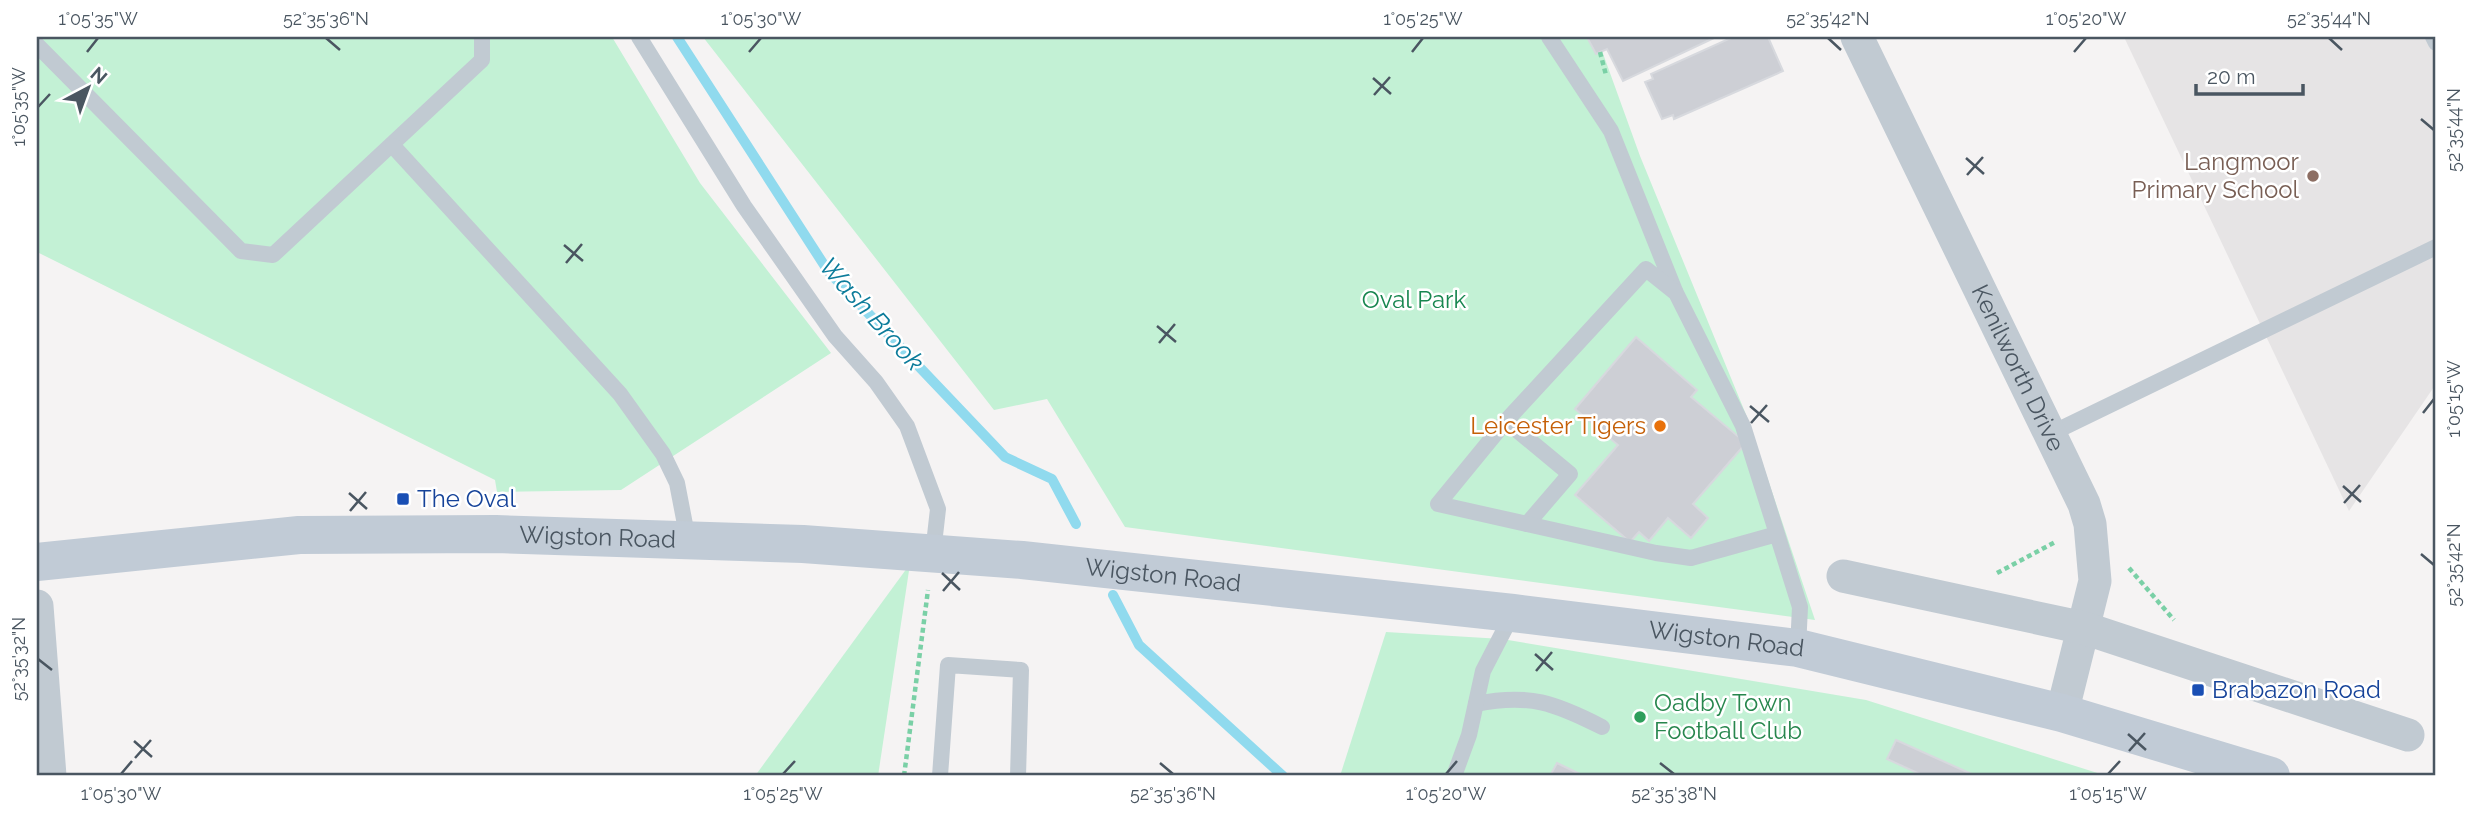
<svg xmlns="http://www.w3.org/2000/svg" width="2473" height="813" font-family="Raleway,sans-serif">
	<rect width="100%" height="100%" fill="#f5f3f3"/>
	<!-- education -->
	<path fill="#e6e4e5" d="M2124 37H2436V384L2349 511Z"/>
	<!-- green -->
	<g fill="#c3f1d5">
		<path d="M37 37H612L700 183 831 353 621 490 497 492 495 480 37 252Z"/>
		<path d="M703 37H1597L1640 156 1747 417 1815 620 1125 527 1047 399 994 410Z"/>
		<path d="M910 564 878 776H755Z"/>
		<path d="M1386 632 1502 639 1866 700 2107 776H1340Z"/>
	</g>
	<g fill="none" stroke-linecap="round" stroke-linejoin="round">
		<!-- stream -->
		<g stroke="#90daee" stroke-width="10">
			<path d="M677 37 828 271 1005 457 1052 479 1076 524"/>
			<path d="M1113 595 1139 645 1283 776"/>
		</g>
	</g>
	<!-- building -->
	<g fill="#cdcfd5" stroke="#d7d9de" stroke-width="2">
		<path d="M1587 37H1716L1623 81 1607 49 1596 54Z"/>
		<path d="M1733 37H1768L1783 71 1674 119 1673 115 1662 119 1645 82 1653 79 1651 74Z"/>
		<path d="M1636 337 1697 390 1691 397 1746 443 1693 504 1708 518 1691 538 1668 518 1649 541 1639 532 1630 542 1575 495 1618 445 1575 409Z"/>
		<path d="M1896 740 1976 776H1924L1887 759Z"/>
		<path d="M1557 763 1584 776H1550Z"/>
	</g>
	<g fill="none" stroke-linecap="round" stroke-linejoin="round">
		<!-- path -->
		<g stroke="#7ad0a6" stroke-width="4.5" stroke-dasharray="5 3.5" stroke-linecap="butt">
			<path d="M1600 52 1606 75"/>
			<path d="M2129 568 2174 620"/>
			<path d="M1997 573 2057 541"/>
			<path d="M904 776 928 590"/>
		</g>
		<!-- service -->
		<g stroke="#c1cad2" stroke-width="16">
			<path d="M639 37 744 206 835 336 876 382 907 426 938 509 933 553"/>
			<path d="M1549 37 1611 131 1675 291"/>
			<path d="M2433 37 2436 43"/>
			<path d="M37 45 241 251 273 255 482 60V37"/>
			<path d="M393 146 620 394 663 454 677 483 688 540"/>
			<path d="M1506 421 1570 474 1527 524"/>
			<path d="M2050 434 2436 247"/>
			<path d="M1777 534 1691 558 1656 553 1438 504 1506 421 1646 269 1676 293 1743 426 1800 607 1798 648"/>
			<path d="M1476 704C1529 693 1555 703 1602 727"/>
			<path d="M940 776 948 665 1021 670 1018 776"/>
			<path d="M1454 776 1469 735 1483 671 1513 613"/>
		</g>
		<!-- minor -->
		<g stroke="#c1cad2" stroke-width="33">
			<path id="s1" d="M1857 37 2084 504 2090 524 2095 581 2062 713"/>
			<path d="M1843 576 2084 628 2408 735"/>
			<path d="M37 606 50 776"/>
		</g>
		<!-- secondary -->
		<path stroke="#c1cbd6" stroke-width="38" id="s2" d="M37 562 299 535 496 534 803 544 1022 560 1513 613 1798 648 2062 713 2271 776"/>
	</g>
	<!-- ticks -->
	<path fill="none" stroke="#4a5661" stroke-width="2.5" d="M326 38 340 50M1828 38 1841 50M2329 38 2342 50M87 52 98 38M749 52 761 38M1412 52 1423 38M2074 52 2086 38M1373 78 1391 94M1374 95 1390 77M38 107 50 94M2421 119 2434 130M1966 158 1984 174M1967 175 1983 157M564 245 583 261M566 263 582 244M1157 326 1176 342M1159 343 1175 324M1750 406 1769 422M2423 413 2434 399M1751 423 1767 405M2343 486 2361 502M349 493 367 509M2344 503 2360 485M350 511 366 492M2421 554 2434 565M942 573 960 590M943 591 959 572M1535 654 1553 670M38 659 52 670M1536 671 1552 652M2128 734 2146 750M134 741 152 757M2129 751 2145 733M135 758 151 740M1160 763 1173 774M1660 763 1674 774M121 774 132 761M783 774 795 761M1446 774 1457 761M2108 774 2120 761"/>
	<!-- markers -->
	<circle fill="#8d6e63" stroke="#fff" stroke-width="2.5" cx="2313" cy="176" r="7"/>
	<circle fill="#e8710a" stroke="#fff" stroke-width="2.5" cx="1660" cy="426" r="7"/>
	<g fill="#1a4fb4" stroke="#fff" stroke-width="2.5">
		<rect x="396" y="492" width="14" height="14" rx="3.5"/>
		<rect x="2191" y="683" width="14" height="14" rx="3.5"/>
	</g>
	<circle fill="#2e9e5b" stroke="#fff" stroke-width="2.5" cx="1640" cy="717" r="7"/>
	<g text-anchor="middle" stroke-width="5" stroke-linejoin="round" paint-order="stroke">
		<!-- education labels -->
		<g font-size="24" fill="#785e54" stroke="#fff" text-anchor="end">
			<text x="2299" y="170">Langmoor<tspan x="2299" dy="28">Primary School</tspan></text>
		</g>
		<!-- park labels -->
		<g font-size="24" fill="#17864f" stroke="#fff">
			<text x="1414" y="308">Oval Park</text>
		</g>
		<!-- street labels -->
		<g font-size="24" fill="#4a5661" stroke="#fff">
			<text dy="8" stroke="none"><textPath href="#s1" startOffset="368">Kenilworth Drive</textPath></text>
			<text dy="8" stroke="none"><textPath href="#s2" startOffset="562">Wigston Road</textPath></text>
			<text dy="8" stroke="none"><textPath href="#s2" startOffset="1129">Wigston Road</textPath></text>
			<text dy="8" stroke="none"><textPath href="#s2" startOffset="1696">Wigston Road</textPath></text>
		</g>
		<!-- food labels -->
		<g font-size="24" fill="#c56008" stroke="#fff" text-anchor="end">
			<text x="1646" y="434">Leicester Tigers</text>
		</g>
		<!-- transit labels -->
		<g font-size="24" fill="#164399" stroke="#fff" text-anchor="start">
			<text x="417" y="507">The Oval</text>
			<text x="2212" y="698">Brabazon Road</text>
		</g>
		<!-- leisure labels -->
		<g font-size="24" fill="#27864d" stroke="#fff" text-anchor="start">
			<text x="1654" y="711">Oadby Town<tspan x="1654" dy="28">Football Club</tspan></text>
		</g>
		<!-- water labels -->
		<g font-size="26" font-style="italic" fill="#0c7c9b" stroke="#fff">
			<text transform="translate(872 314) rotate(48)" y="9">Wash Brook</text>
		</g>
	</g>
	<!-- border -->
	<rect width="2473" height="813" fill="none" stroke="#ffffff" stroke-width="77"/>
	<!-- north arrow -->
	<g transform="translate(88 88) rotate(41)" stroke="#ffffff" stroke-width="5" paint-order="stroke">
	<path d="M0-5L12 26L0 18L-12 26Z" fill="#4a5661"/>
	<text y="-10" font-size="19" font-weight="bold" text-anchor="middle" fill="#4a5661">N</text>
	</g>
	<!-- scale -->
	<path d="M2196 84v10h107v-10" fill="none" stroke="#4a5661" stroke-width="3.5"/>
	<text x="2207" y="84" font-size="21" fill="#4a5661" stroke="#ffffff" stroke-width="5" paint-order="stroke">20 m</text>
	<rect x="38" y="38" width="2396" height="736" fill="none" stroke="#4a5661" stroke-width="2.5"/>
	<g font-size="18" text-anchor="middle" fill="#4a5661">
		<text x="98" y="25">1°05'35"W</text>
		<text x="326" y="25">52°35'36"N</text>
		<text x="761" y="25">1°05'30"W</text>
		<text x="1423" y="25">1°05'25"W</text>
		<text x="1828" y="25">52°35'42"N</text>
		<text x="2086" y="25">1°05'20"W</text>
		<text x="2329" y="25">52°35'44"N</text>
		<text transform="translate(19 107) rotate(-90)" y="6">1°05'35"W</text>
		<text transform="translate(2454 130) rotate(-90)" y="6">52°35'44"N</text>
		<text transform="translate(2454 399) rotate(-90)" y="6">1°05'15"W</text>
		<text transform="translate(2454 565) rotate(-90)" y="6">52°35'42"N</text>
		<text transform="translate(19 659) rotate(-90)" y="6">52°35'32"N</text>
		<text x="121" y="800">1°05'30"W</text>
		<text x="783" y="800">1°05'25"W</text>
		<text x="1173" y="800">52°35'36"N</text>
		<text x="1446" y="800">1°05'20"W</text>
		<text x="1674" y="800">52°35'38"N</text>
		<text x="2108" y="800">1°05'15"W</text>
	</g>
</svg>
